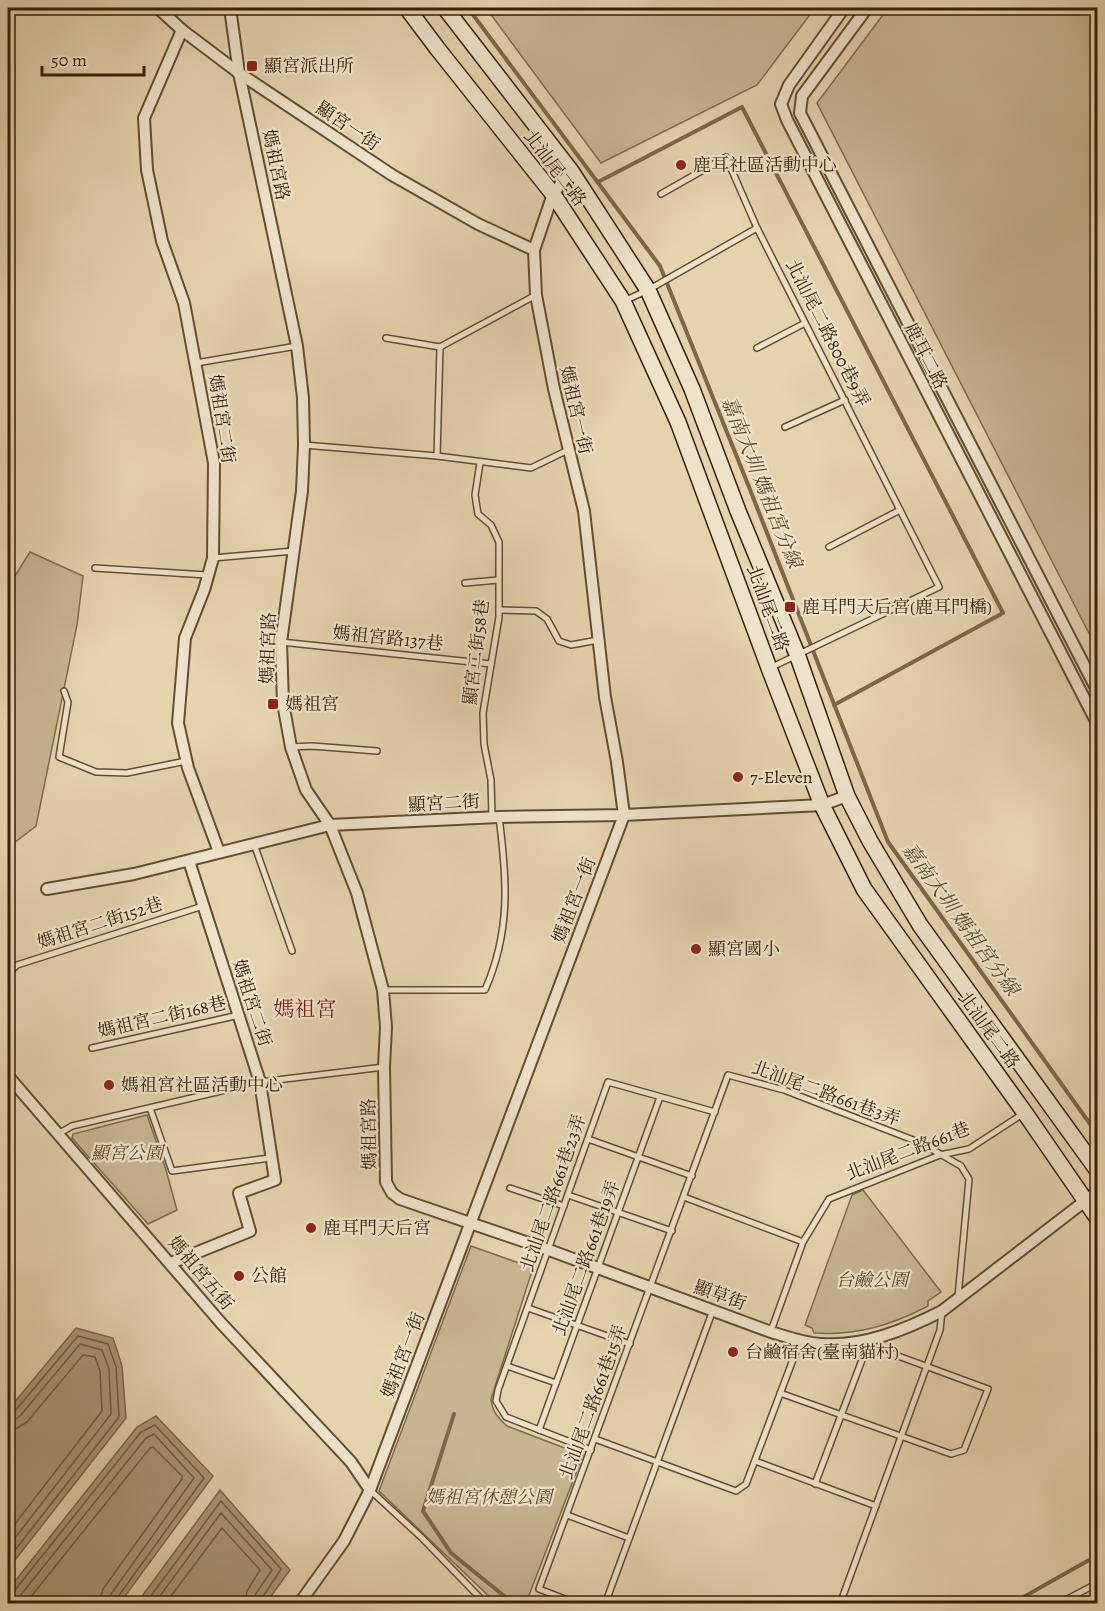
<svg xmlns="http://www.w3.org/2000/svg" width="1105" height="1611" font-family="Alegreya,'Noto Serif TC',serif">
	<rect width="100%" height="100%" fill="#e5d3ae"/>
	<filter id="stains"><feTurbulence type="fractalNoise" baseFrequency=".00333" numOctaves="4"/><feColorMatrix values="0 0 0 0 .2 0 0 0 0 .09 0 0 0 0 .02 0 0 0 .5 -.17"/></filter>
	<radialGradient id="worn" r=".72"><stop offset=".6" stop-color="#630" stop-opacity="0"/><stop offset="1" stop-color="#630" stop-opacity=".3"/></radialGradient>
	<!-- green -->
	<g fill="#c7b591" stroke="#7f6b4c" stroke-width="1.5">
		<path d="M486 8H815L757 85 601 163Z"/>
		<path d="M888 8H1097V649L817 103Z"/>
		<path d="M30 552 83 576 77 625 36 826 14 843 8 841V587Z"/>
		<path d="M147 1115 166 1170 177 1210 148 1224 72 1138 73 1134Z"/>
		<path d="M863 1190 941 1292 928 1301V1306C892 1325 856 1336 814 1333L812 1328 805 1325 852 1195Z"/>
		<path d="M471 1246 533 1268 491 1399C492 1411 498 1418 507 1426L583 1455 526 1603H496L379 1491Z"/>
	</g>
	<!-- water -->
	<g fill="#aa9675" stroke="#7c6749" stroke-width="1.5">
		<path d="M76 1328 113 1338 122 1366 126 1418 8 1569V1410Z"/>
		<path d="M156 1416 213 1476 120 1603H8V1590L137 1427Z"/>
		<path d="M220 1490 290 1570 266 1603H137Z"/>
	</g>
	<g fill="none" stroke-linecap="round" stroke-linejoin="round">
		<!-- shore -->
		<g stroke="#705c3e" stroke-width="1.5">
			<path d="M8 1413 15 1411 78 1336 108 1344 116 1367 119 1417 8 1559"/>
			<path d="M8 1421 14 1420 20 1416 80 1344 102 1350 109 1369 111 1414 8 1547"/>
			<path d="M8 1430 17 1428 27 1422 83 1355 95 1357 100 1371 102 1411 8 1533"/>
			<path d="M8 1593 15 1590 141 1432 155 1425 204 1478 117 1598 116 1604"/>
			<path d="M8 1601 14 1600 20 1596 146 1438 154 1434 194 1478 111 1594 108 1604"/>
			<path d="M25 1604 150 1448 153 1447 182 1476V1479L103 1589 99 1604"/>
			<path d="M145 1604 221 1501 281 1569 262 1598 261 1604"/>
			<path d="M154 1604 221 1513 272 1570 255 1595 254 1604"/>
			<path d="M165 1604 222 1528 260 1570 247 1591 245 1604"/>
		</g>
		<!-- stream -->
		<g stroke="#7c6749" stroke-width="4">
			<path d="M468 8 660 266 749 487 888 842 1098 1135"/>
			<path d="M598 182 742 107 1003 613 834 705"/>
			<path d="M454 1414 423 1511 451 1553 514 1604"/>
			<path d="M1011 1604 1098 1555"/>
		</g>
		<!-- lane casing -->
		<g stroke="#624e30" stroke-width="8">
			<g id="lane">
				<path d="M661 194 726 157 757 228 939 587 772 667"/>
				<path d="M624 301 648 290 757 228"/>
				<path d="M386 338 440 347"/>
				<path d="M757 348 805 323"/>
				<path d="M196 363 297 346"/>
				<path d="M785 427 845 400"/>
				<path d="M304 445 437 456 531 468 568 450"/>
				<path d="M437 456 440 347 536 295"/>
				<path d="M480 463 475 495 478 514 491 525 499 542V617L483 713 484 744 491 780 492 817"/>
				<path d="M829 547 900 510"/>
				<path d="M213 558 294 551"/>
				<path d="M95 568 207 575"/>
				<path d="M465 583 498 580"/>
				<path d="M499 610 536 611 547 619 559 641 571 645 598 640"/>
				<path d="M281 642 491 664"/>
				<path d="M64 691 68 702 59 757 96 772 127 773 186 761"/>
				<path d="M291 747 312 746 377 751"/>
				<path d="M254 844 292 951"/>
				<path d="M8 974 17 965 203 906"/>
				<path d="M383 990H485C511 931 507 879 499 817"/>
				<path d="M92 1048 239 1015"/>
				<path d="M150 1108 172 1171 270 1158"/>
				<path d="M58 1134 72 1126 260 1082 384 1067"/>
				<path d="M588 1139 692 1176"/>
				<path d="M510 1188 564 1206"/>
				<path d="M568 1195 672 1231"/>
				<path d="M684 1197 803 1242 829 1199 940 1155 969 1149 1024 1113"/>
				<path d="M528 1308 630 1344"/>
				<path d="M771 1331 803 1242"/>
				<path d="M507 1366 556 1383"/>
				<path d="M780 1393 951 1454 964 1450 988 1389 890 1353"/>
				<path d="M539 1430 660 1097"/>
				<path d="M595 1439 736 1491 746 1484 800 1341"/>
				<path d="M591 1450 506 1417 496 1401 498 1390 608 1082 715 1112"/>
				<path d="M755 1461 876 1506"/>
				<path d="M815 1484 862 1360"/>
				<path d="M370 1490 422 1538 486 1604"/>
				<path d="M567 1515 629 1538"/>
				<path d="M578 1604 539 1589 728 1075 784 1090 921 1143 961 1166 969 1179 958 1297"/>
				<path d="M605 1604 713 1310"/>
				<path d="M840 1604 940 1330 942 1311"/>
				<path d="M1058 1604 1098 1583"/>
			</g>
		</g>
		<!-- street casing -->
		<g stroke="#624e30" stroke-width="14">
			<g id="street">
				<path d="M158 8 182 30 239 73 392 175 478 224 534 250"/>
				<path d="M230 8 239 73 297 346 303 398 304 445 302 491 281 642 283 703 291 747 306 790 330 825 357 893 383 990 386 1027 384 1067 386 1182 392 1193 400 1199 549 1250 771 1332C787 1337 804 1343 821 1344 863 1347 905 1330 942 1311L1098 1191"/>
				<path d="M844 8 789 85 781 104 787 120 1098 725"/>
				<path d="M867 8 802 96 800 113 1098 692"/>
				<path d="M182 30 144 118 147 170 162 241 184 303 214 463 213 558 204 590 185 638 178 723 188 768 219 852"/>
				<path d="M47 889 134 874 330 825 499 817 624 815 822 805 847 796"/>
				<path d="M8 1076 221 1323 351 1462 370 1490"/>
				<path d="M171 1263 250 1231 239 1193 275 1180 260 1082 189 861"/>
				<path d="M299 1604 344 1541 370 1490 624 815 617 762 605 697 584 511 554 389 536 295 534 250 553 194 571 171"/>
			</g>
		</g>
		<!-- secondary casing -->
		<g stroke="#372106" stroke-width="18">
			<g id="secondary">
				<path d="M407 8 437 48 553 194 623 301 678 422 769 668 822 805 864 889 1025 1113 1098 1219"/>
				<path d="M445 8 571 171 648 290 692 389 738 511 797 654 847 796 870 841 920 925 1098 1171"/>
			</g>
		</g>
		<!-- lane -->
		<use href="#lane" stroke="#eee2ca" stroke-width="5"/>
		<!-- street -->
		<use href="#street" stroke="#eee2ca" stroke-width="10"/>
		<!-- secondary -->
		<use href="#secondary" stroke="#eee2ca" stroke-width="15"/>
	</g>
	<!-- markers -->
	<g fill="#8f2418" stroke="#eee2ca" stroke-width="2">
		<rect x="246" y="60" width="12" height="12" rx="3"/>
		<circle cx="681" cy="165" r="6"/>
		<rect x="784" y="601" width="12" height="12" rx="3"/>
		<rect x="267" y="698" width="12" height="12" rx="3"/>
		<circle cx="738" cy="777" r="6"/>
		<circle cx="696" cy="949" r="6"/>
		<circle cx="109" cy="1085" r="6"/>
		<circle cx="311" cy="1228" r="6"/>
		<circle cx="239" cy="1276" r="6"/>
		<circle cx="733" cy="1352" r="6"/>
	</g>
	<g text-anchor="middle" stroke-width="4.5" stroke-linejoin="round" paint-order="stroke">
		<!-- poi labels -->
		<g font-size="18" fill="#372106" stroke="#eee2ca" text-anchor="start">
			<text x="264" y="72">顯宮派出所</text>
			<text x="693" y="171">鹿耳社區活動中心</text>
			<text x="802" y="613">鹿耳門天后宮(鹿耳門橋)</text>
			<text x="285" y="710">媽祖宮</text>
			<text x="750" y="783">7-Eleven</text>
			<text x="708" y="955">顯宮國小</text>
			<text x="121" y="1091">媽祖宮社區活動中心</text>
			<text x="323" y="1234">鹿耳門天后宮</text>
			<text x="251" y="1282">公館</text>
			<text x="745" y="1358">台鹼宿舍(臺南貓村)</text>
		</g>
		<!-- street labels -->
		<g font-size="18" fill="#372106" stroke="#eee2ca">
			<text transform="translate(348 126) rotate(34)" y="6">顯宮一街</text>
			<text transform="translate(276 165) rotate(78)" y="6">媽祖宮路</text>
			<text transform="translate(555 168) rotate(53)" y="6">北汕尾二路</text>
			<text transform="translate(828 333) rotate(63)" y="6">北汕尾二路800巷9弄</text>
			<text transform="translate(926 356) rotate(63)" y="6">鹿耳二路</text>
			<text transform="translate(576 410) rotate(77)" y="6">媽祖宮一街</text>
			<text transform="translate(222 419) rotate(81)" y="6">媽祖宮二街</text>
			<text transform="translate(768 608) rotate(70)" y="6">北汕尾二路</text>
			<text transform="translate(388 638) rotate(6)" y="6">媽祖宮路137巷</text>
			<text transform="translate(268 648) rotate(-88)" y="6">媽祖宮路</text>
			<text transform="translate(476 652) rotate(-83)" y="6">顯宮二街58巷</text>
			<text transform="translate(444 803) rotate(-3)" y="6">顯宮二街</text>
			<text transform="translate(574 900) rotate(-69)" y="6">媽祖宮一街</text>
			<text transform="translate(100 923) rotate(-18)" y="6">媽祖宮二街152巷</text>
			<text transform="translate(252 1003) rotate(72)" y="6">媽祖宮二街</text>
			<text transform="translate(162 1017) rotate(-13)" y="6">媽祖宮二街168巷</text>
			<text transform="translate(989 1030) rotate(54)" y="6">北汕尾二路</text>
			<text transform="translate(826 1093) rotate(20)" y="6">北汕尾二路661巷3弄</text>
			<text transform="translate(369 1134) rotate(-91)" y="6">媽祖宮路</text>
			<text transform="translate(908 1151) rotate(-21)" y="6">北汕尾二路661巷</text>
			<text transform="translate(553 1193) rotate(-71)" y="6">北汕尾二路661巷23弄</text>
			<text transform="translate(586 1258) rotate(-70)" y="6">北汕尾二路661巷19弄</text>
			<text transform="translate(201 1273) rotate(50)" y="6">媽祖宮五街</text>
			<text transform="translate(720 1295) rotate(20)" y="6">顯草街</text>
			<text transform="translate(403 1355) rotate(-69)" y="6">媽祖宮一街</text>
			<text transform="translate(593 1402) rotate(-70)" y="6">北汕尾二路661巷15弄</text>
		</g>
		<!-- park labels -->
		<g font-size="18" font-style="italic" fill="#5b4629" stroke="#eee2ca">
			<text x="127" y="1159">顯宮公園</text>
			<text x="872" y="1286">台鹼公園</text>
			<text x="489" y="1503">媽祖宮休憩公園</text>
		</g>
		<!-- water labels -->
		<g font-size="20" font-style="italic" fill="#5f4a2d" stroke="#eee2ca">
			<text transform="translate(762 482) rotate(68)" y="7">嘉南大圳 媽祖宮分線</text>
			<text transform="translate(961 919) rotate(54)" y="7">嘉南大圳 媽祖宮分線</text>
		</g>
		<!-- quarter labels -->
		<g font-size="21" fill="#7a1f14" stroke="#eee2ca">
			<text x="305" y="1016">媽祖宮</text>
		</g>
	</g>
	<!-- margin -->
	<rect width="1105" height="1611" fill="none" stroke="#e5d3ae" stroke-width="30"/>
	<rect x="9" y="9" width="1087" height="1593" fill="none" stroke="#372106" stroke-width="3"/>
	<rect x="15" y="15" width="1075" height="1581" fill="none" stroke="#372106" stroke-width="1.5"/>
	<!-- scale -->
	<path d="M42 66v9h102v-9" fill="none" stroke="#372106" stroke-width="3"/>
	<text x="51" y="66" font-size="18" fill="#372106" stroke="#eee2ca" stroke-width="4.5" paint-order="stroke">50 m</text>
	<rect width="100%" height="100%" filter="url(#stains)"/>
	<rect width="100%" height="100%" fill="url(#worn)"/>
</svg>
